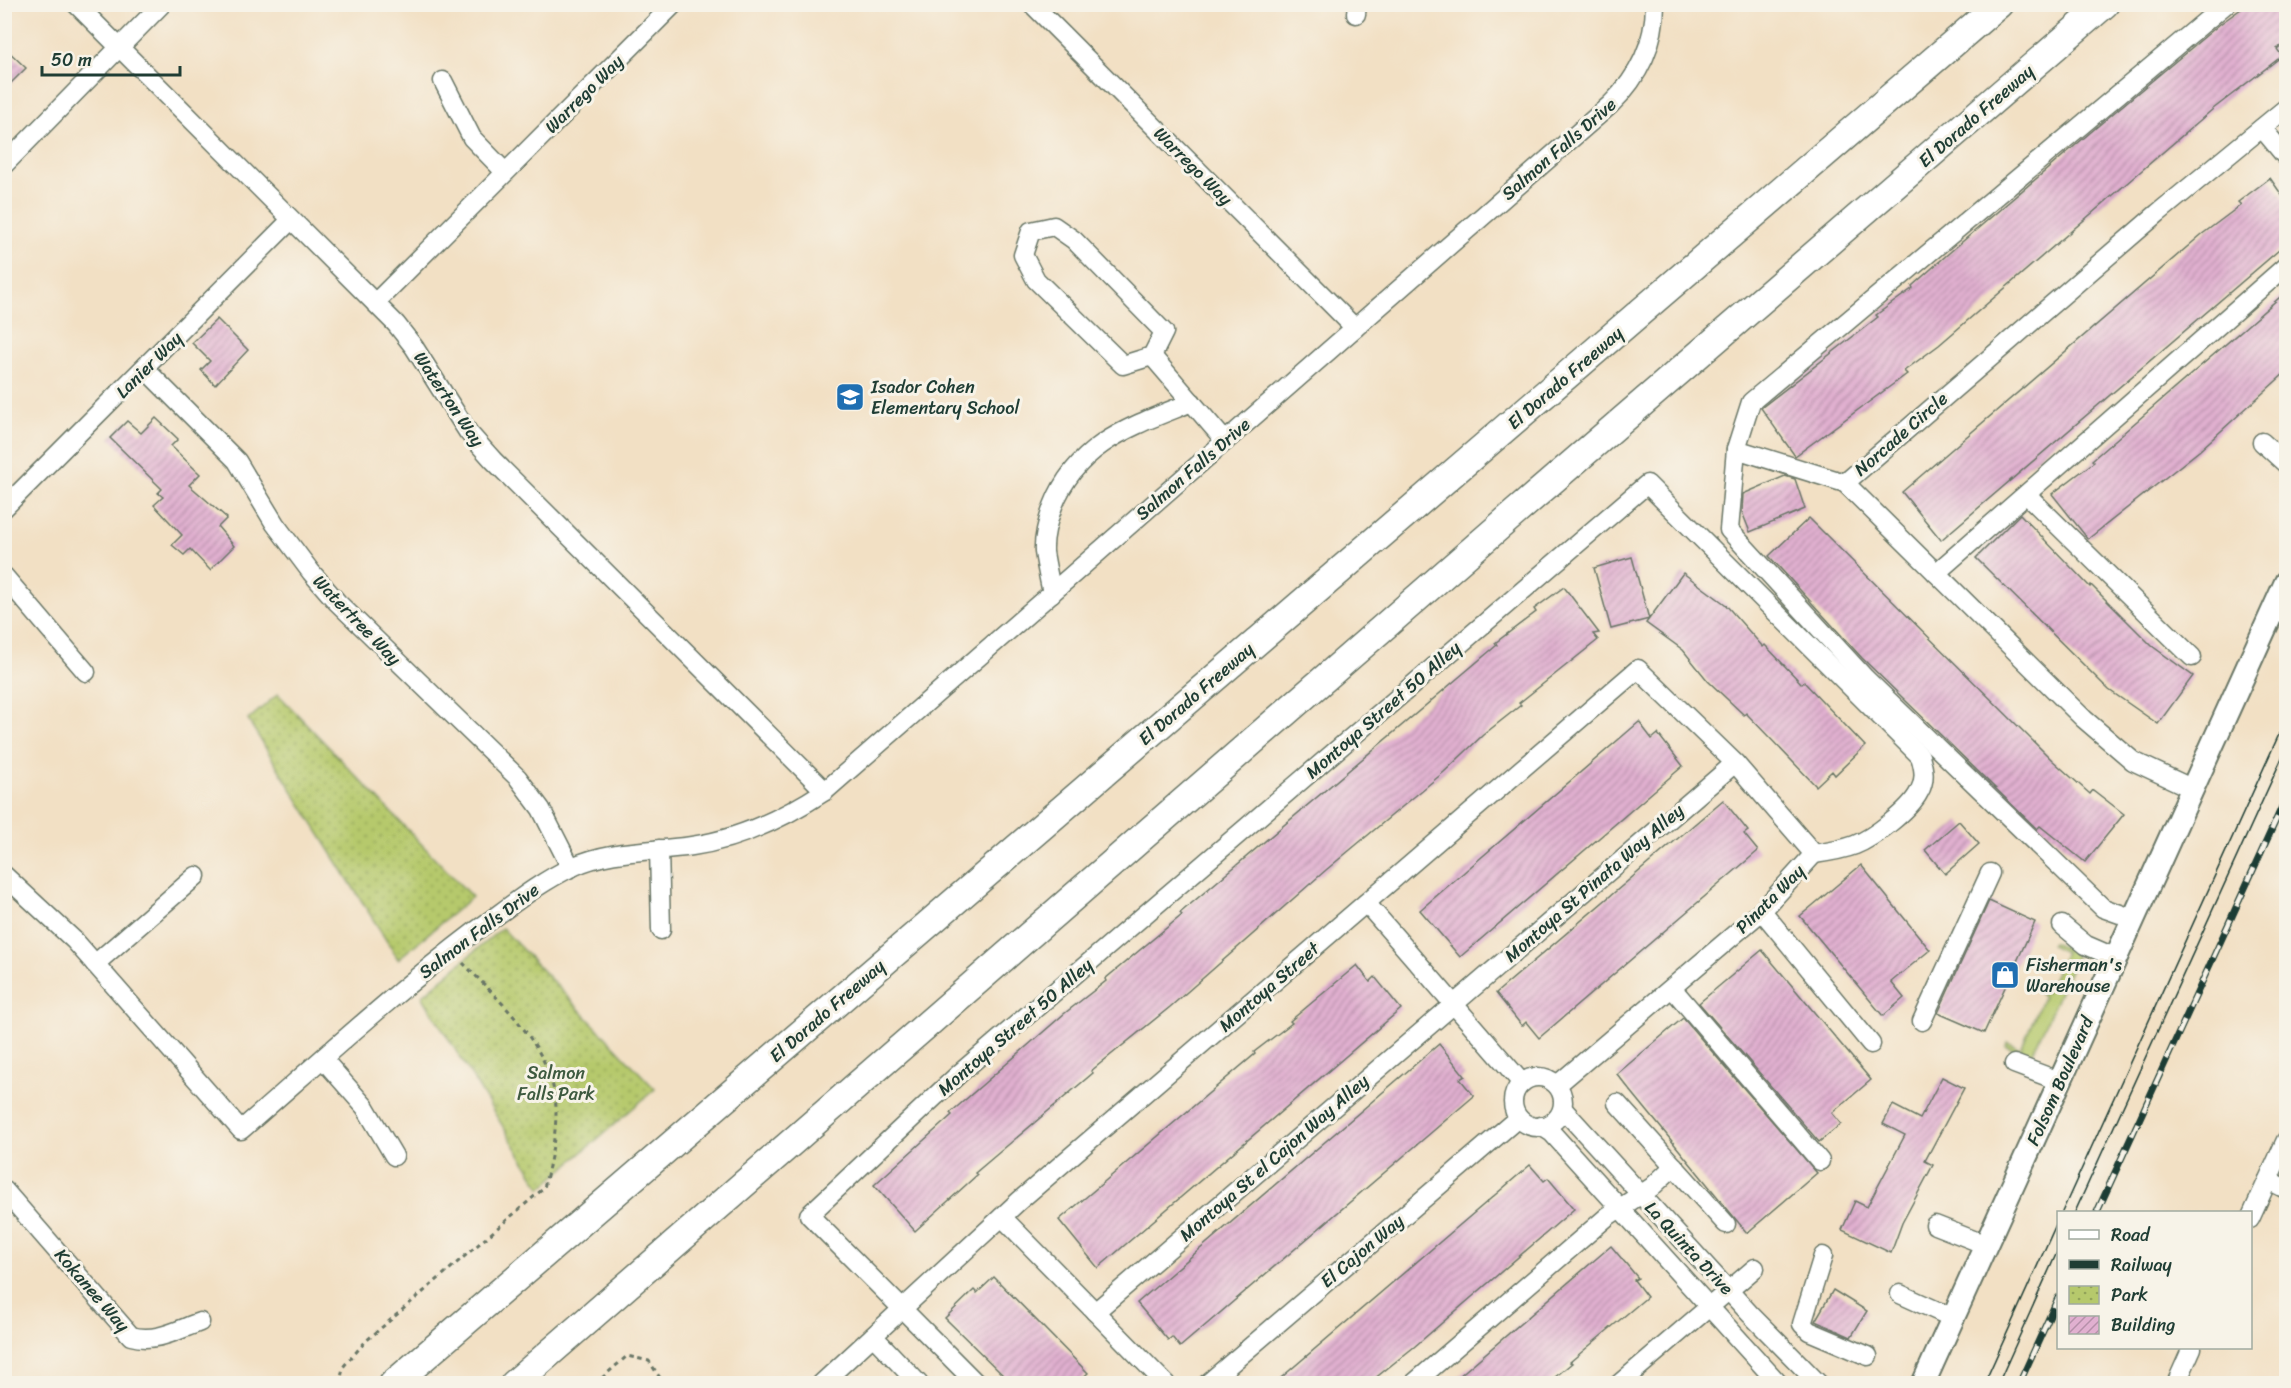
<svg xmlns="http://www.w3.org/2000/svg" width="2291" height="1388" font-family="Sriracha,sans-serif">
	<defs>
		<pattern id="park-dots" width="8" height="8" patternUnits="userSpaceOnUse" patternTransform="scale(1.5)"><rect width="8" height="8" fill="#b6c96c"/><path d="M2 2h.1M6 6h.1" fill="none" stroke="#93a45a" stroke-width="1.8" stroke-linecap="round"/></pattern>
		<pattern id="building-hatch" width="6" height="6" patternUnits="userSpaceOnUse" patternTransform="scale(1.5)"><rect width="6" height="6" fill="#e1b0d0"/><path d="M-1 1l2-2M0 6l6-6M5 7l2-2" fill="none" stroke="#b690aa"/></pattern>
	</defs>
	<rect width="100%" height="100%" fill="#f7f3e8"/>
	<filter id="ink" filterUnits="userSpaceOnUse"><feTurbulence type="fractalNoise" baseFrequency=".0167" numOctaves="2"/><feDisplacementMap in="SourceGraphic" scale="12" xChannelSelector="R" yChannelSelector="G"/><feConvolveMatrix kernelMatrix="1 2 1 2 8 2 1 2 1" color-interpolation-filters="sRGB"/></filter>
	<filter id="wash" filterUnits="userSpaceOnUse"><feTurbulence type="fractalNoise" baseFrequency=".008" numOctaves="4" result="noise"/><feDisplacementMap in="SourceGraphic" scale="24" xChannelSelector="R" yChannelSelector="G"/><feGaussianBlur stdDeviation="1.35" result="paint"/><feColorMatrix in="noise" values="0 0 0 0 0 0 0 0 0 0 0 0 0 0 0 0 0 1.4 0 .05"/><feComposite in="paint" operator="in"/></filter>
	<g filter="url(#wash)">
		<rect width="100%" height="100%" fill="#f2e0c4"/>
		<!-- grass -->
		<path fill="#b6c96c" stroke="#6a8350" stroke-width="1.5" d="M2053 942 2071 950 2076 957 2032 1054H2025L2006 1046 2007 1042 2021 1048 2043 997 2039 994 2041 991 2046 993 2065 952 2051 945Z"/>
		<!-- park -->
		<g fill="url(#park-dots)" stroke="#6a8350" stroke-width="1.5">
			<path d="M278 694 472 897 398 959 248 720Z"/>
			<path d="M502 928 655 1089 541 1188 422 996Z"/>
		</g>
		<g id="blocks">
			<!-- building -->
			<g fill="url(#building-hatch)">
				<path d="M2248 4H2286V42L2277 49 2282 56 2213 109 1939 345 1904 371 1907 374 1795 456 1761 408 1878 317 1876 315 1913 288 1912 286 1949 253 2098 126 2220 24Z"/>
				<path d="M4 47 26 68 4 90Z"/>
				<path d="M2270 178 2286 201V244L1941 540 1902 492 2201 235 2241 205 2238 202Z"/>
				<path d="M2286 292V372L2199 451 2088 539 2052 494 2094 462 2092 460Z"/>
				<path d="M217 319 248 350 215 385 201 370 210 361 192 343Z"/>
				<path d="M156 418 178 439 171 446 200 474 189 485 227 518 218 527 234 546 210 570 190 549 184 555 172 545 182 535 154 505 163 497 158 493 162 489 110 438 127 421 141 433Z"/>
				<path d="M1785 476 1795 479 1805 509 1750 532 1742 512 1743 494Z"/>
				<path d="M2020 514 2090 587 2091 585 2152 646 2193 676 2158 724 2109 690 1976 558Z"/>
				<path d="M1809 518 2052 760 2090 794 2093 790 2124 814 2085 862 2040 826 2037 829 1862 658 1769 556Z"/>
				<path d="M1632 557 1649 619 1683 573 1725 604 1763 647 1765 645 1802 684 1804 682 1865 746 1835 775 1832 771 1816 786 1746 713 1744 715 1708 681 1683 650 1646 623 1649 619 1611 629 1594 568Z"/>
				<path d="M1564 587 1599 633 1593 634 1598 640 1519 703 1521 705 1483 735 1444 772 1326 870 1170 1007 1091 1071 1093 1073 975 1173 977 1175 915 1231 874 1185 952 1115 950 1113 1065 1013 1106 981 1105 979 1182 915 1180 913 1497 645 1495 643 1536 612 1534 609Z"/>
				<path d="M1639 722 1652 739 1658 734 1683 766 1460 957 1420 910Z"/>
				<path d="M1723 800 1748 831 1744 834 1758 851 1539 1038 1526 1022 1522 1026 1496 993Z"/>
				<path d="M1959 821 1979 844 1945 874 1925 850Z"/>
				<path d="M1861 865 1930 950 1891 982 1904 998 1883 1016 1800 916Z"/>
				<path d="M1989 901 2035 922 1984 1033 1938 1013Z"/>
				<path d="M1762 950 1871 1080 1832 1113 1841 1124 1819 1142 1699 1003Z"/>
				<path d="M1357 965 1370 982 1375 977 1401 1009 1098 1268 1059 1220 1255 1054 1254 1052 1292 1023 1290 1021Z"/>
				<path d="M1683 1018 1817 1173 1747 1233 1617 1074Z"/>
				<path d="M1439 1044 1465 1076 1460 1079 1474 1096 1180 1347 1172 1337 1168 1340 1137 1303Z"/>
				<path d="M1942 1077 1964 1088 1925 1161 1933 1165 1902 1223 1891 1253 1842 1230 1855 1201 1867 1207 1905 1135 1883 1124 1893 1105 1920 1119Z"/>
				<path d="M1530 1165 1544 1181 1548 1178 1574 1209 1414 1347 1369 1383H1275Z"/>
				<path d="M1611 1246 1638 1278 1634 1280 1647 1297 1570 1362 1572 1363 1548 1383H1451Z"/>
				<path d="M994 1277 1088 1373 1077 1383H1011L945 1318 974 1290 977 1293Z"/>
				<path d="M1833 1290 1867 1311 1851 1337 1815 1321Z"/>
			</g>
		</g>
	</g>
	<g filter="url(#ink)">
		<use href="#blocks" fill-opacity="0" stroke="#697666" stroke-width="1.5"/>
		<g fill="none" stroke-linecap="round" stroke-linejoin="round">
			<!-- minor casing -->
			<g stroke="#697666" stroke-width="21">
				<g id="minor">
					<path d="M76 4 396 324 414 347 468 432 493 460 825 791"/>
					<path d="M1032 4 1355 328"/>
					<path d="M1356 14 1357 4"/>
					<path d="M443 81 472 138 505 172"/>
					<path d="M2262 128 2286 157"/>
					<path d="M4 165 162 4"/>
					<path d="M1054 226 1074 240 1164 332 1152 356 1123 365 1036 280 1023 255 1031 231Z"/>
					<path d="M375 303 674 4"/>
					<path d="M1152 356 1225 441"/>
					<path d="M145 369 237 461 275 524 311 572 337 602 518 778 541 809 571 868"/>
					<path d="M2262 442 2286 464"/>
					<path d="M1736 449 1751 402 2226 4"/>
					<path d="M1845 483 1736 449 1729 530 1865 678 2103 908 2134 919"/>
					<path d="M2027 495 2192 657"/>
					<path d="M4 508 291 220"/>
					<path d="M1936 573 2286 266"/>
					<path d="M4 576 86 672"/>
					<path d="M1052 593C1049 579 1046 565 1044 552 1043 537 1048 520 1053 506 1078 442 1133 426 1192 402"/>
					<path d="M2193 789 2133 761 2084 719 1845 483 2158 213 2286 108"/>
					<path d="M659 849 661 930"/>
					<path d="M4 875 75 941 241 1130C319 1062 395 992 477 930 508 908 538 883 572 867 611 849 651 852 692 846 741 839 784 818 825 791L1610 105C1638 78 1655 44 1655 4"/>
					<path d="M1366 903 1522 1083"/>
					<path d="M1762 911 1871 1044"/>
					<path d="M2062 925 2086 945 2116 958"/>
					<path d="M95 964 196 876"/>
					<path d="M1672 988 1820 1161"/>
					<path d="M1922 1021 1990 873"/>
					<path d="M323 1059 365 1107 394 1156"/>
					<path d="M2014 1064 2059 1081"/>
					<circle cx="1538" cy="1102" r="25"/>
					<path d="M1557 1085 1762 911 1814 854"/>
					<path d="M1617 1103 1726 1224"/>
					<path d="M1563 1109 1750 1314 1819 1384"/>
					<path d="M1541 1126 1552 1133 1779 1384"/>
					<path d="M2268 1180 2286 1189"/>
					<path d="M4 1190 131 1336C156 1343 177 1330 200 1322"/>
					<path d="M1002 1217 1166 1384"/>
					<path d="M2250 1219 2286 1140"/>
					<path d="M1935 1225 1986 1245"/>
					<path d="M1823 1256 1802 1324 1809 1331 1868 1356"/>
					<path d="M1900 1294 1953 1318"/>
					<path d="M1095 1312 1735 763"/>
					<path d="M873 1336 919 1384"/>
					<path d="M821 1384 1019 1201 1638 669 1735 763 1814 854"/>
					<path d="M977 1384 809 1215 960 1073 1647 484 1920 756C1924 769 1926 780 1919 792 1910 810 1873 838 1855 845 1842 850 1828 852 1814 854"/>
					<path d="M1207 1384 1518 1118"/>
					<path d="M1413 1384 1608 1216 1652 1187 1674 1166"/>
					<path d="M1619 1384 1755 1268"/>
					<path d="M2176 1384 2192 1348"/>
				</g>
			</g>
			<!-- major casing -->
			<g stroke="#697666" stroke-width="26">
				<path id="major" d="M1923 1384 2286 582"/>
			</g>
			<!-- highway casing -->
			<g stroke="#697666" stroke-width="30">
				<g id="highway">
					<path d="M393 1384 1999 4"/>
					<path d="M514 1384 1509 518 2105 4"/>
				</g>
			</g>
			<!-- path -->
			<g stroke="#697666" stroke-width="3" stroke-dasharray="4.5 4.5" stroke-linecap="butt">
				<path d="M340 1384 343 1367 366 1341 544 1188C550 1163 556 1137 556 1111 556 1051 501 1002 463 963"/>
				<path d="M595 1384 627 1356 649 1361 664 1384"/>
			</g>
			<!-- minor -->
			<use href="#minor" stroke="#fff" stroke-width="18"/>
			<!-- major -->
			<use href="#major" stroke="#fff" stroke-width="22"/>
			<!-- highway -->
			<use href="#highway" stroke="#fff" stroke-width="27"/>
			<!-- tram -->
			<g stroke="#1f3d34" stroke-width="1.5">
				<path d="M2062 1212 2286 719"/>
				<path d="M2075 1212 2286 749"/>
				<path d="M1984 1384 2058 1220"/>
				<path d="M1998 1384 2058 1250"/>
			</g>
			<!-- rail casing -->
			<g stroke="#1f3d34" stroke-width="7">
				<g id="rail">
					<path d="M2097 1212 2286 798"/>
					<path d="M2019 1384 2058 1298"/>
				</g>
			</g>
			<!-- rail -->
			<use href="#rail" stroke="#f7f3e8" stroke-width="4.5" stroke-dasharray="14" stroke-linecap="butt"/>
		</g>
	</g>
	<!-- icons -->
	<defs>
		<g id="school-square" transform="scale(1.5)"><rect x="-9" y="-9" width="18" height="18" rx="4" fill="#1f6fb2" stroke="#f7f3e8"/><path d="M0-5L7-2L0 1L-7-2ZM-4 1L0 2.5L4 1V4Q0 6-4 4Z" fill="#fff"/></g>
		<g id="shop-square" transform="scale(1.5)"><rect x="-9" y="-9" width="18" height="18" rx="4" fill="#1f6fb2" stroke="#f7f3e8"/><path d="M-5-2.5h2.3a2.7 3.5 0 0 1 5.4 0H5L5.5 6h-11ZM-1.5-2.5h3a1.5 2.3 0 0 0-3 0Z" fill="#fff"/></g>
	</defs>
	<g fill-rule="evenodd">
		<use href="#school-square" x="850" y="397"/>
		<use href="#shop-square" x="2005" y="975"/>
	</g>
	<g text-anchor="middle" stroke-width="6" stroke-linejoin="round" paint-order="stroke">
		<!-- street labels -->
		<g font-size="18" fill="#1f3d34" stroke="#f7f3e8">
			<text transform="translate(584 94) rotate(-45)" y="6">Warrego Way</text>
			<text transform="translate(1976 116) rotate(-41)" y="6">El Dorado Freeway</text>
			<text transform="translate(1559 149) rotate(-41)" y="6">Salmon Falls Drive</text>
			<text transform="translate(1193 166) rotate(45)" y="6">Warrego Way</text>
			<text transform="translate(149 365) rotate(-45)" y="6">Lanier Way</text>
			<text transform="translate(1565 378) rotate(-41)" y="6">El Dorado Freeway</text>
			<text transform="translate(449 399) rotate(56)" y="6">Waterton Way</text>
			<text transform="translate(1901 434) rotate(-41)" y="6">Norcade Circle</text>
			<text transform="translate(1193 469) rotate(-41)" y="6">Salmon Falls Drive</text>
			<text transform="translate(357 620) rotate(46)" y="6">Watertree Way</text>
			<text transform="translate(1196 694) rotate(-41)" y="6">El Dorado Freeway</text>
			<text transform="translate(1383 710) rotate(-41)" y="6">Montoya Street 50 Alley</text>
			<text transform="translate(1594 883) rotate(-41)" y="6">Montoya St Pinata Way Alley</text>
			<text transform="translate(1770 899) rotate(-45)" y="6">Pinata Way</text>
			<text transform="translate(479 931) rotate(-37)" y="6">Salmon Falls Drive</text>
			<text transform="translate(1269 987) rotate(-41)" y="6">Montoya Street</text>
			<text transform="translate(827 1011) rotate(-41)" y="6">El Dorado Freeway</text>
			<text transform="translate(1015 1027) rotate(-41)" y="6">Montoya Street 50 Alley</text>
			<text transform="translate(2060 1081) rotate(-66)" y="6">Folsom Boulevard</text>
			<text transform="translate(1274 1158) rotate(-41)" y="6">Montoya St el Cajon Way Alley</text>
			<text transform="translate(1689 1248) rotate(47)" y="6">La Quinta Drive</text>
			<text transform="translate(1362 1251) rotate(-40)" y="6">El Cajon Way</text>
			<text transform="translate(92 1290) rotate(49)" y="6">Kokanee Way</text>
		</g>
		<!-- poi labels -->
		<g font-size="18" fill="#1f3d34" stroke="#f7f3e8" text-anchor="start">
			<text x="871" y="393">Isador Cohen<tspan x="871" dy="21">Elementary School</tspan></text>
			<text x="2026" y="971">Fisherman's<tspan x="2026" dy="21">Warehouse</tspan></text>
		</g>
		<!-- park labels -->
		<g font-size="18" fill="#3d593f" stroke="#f7f3e8">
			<text x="556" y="1079">Salmon<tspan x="556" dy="21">Falls Park</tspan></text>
		</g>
	</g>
	<!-- margin -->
	<rect width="2291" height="1388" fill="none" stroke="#f7f3e8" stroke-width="24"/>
	<!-- legend -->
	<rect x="2057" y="1211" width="195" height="138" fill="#f7f3e8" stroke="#a1aaa0" stroke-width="1.5"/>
	<rect x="2069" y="1230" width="30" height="9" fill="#ffffff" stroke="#a1aaa0" stroke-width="1.5"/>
	<text x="2111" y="1241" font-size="18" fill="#1f3d34">Road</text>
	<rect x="2069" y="1260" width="30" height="9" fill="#1f3d34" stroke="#a1aaa0" stroke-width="1.5"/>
	<text x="2111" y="1271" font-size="18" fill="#1f3d34">Railway</text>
	<rect x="2069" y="1286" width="30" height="18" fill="url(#park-dots)" stroke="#a1aaa0" stroke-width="1.5"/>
	<text x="2111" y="1301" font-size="18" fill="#1f3d34">Park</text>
	<rect x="2069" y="1316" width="30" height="18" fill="url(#building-hatch)" stroke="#a1aaa0" stroke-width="1.5"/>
	<text x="2111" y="1331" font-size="18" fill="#1f3d34">Building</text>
	<!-- scale -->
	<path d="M42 66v9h138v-9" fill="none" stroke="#1f3d34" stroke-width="3"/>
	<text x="51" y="66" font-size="18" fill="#1f3d34" stroke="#f7f3e8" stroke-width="4.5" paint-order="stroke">50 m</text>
</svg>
